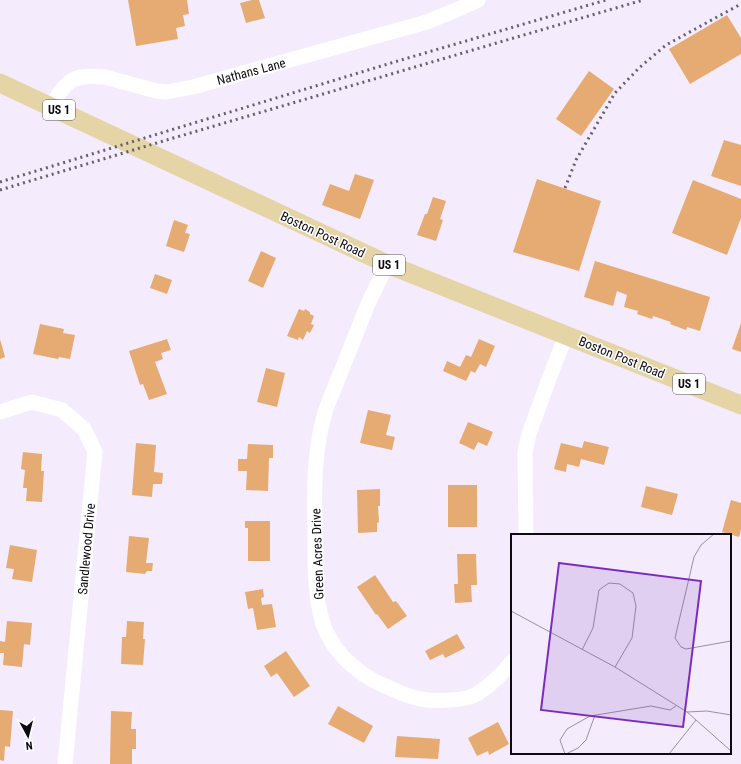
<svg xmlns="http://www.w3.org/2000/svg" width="741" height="764" font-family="'Roboto Condensed',sans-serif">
	<rect width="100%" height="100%" fill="#f4ecfc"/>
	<!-- building -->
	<g fill="#e6ab72">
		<path d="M128 0H187L189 14 183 15 185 26 176 28 178 39 136 46Z"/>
		<path d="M252 0H259L265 18 246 23 240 3Z"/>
		<path d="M727 15 741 38V54L690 84 669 49Z"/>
		<path d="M589 71 614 89 581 136 556 119Z"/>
		<path d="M724 140 741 145V186L711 176Z"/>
		<path d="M355 174 374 180 360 219 322 205 330 184 349 191Z"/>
		<path d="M537 179 601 201 579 271 513 252Z"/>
		<path d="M693 180 741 199V218L727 255 672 233Z"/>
		<path d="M433 197 446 201 440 219 443 220 436 241 417 235 425 214H427Z"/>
		<path d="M174 220 188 225 185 233 190 234 184 252 166 246Z"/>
		<path d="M261 251 276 258 263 288 248 281Z"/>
		<path d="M595 261 710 297 700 331 687 327 686 330 670 324 671 322 653 316 652 319 637 314 638 311 624 307 627 295 617 291 613 306 584 297Z"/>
		<path d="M155 274 172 280 167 294 150 288Z"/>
		<path d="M299 309 304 311 305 309 310 312V314L314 316 311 324 314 325 310 333 307 331 303 340 299 337 298 340 287 336Z"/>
		<path d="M741 323V352L732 349Z"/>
		<path d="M40 324 64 329 63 333 75 335 70 359 59 357 58 359 33 354Z"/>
		<path d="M0 339 5 357 0 359Z"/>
		<path d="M167 339 171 350 161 353 163 359 155 362 167 394 149 400 143 384 140 385 129 351Z"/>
		<path d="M479 339 495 346 486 367 480 364 475 373 471 371 466 381 443 371 447 361 460 367 466 355 471 357Z"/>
		<path d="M266 368 285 373 277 407 257 402Z"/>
		<path d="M368 410 391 415 386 435 395 437 392 450 360 443Z"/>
		<path d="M468 422 493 432 487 446 478 442 474 450 459 443Z"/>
		<path d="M584 441 609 447 604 465 581 459 579 467 567 464 566 472 554 469 561 443 582 448Z"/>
		<path d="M136 443 156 445 154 472 163 473 162 484H153L152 497 132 495Z"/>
		<path d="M248 444 273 445V458H269L268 491 246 490 247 471H238V459H247Z"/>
		<path d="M23 452 42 454 41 471H44L42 502 26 501 27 488H23L25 470 21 469Z"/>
		<rect x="448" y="485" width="29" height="42"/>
		<path d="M646 486 678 494 672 515 641 507Z"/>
		<path d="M380 489V506H378L379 522 377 523V532L358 533 357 490Z"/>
		<path d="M731 500 741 503V530L739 537 722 532Z"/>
		<path d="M245 521H270V561H248V528H245Z"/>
		<path d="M129 536 149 538 146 563H153L152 571H147L145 574 126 572Z"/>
		<path d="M10 545 37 550 32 582 12 579 14 569 6 568Z"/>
		<path d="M457 554H476L477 585H471L472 602 455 603 454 584H458Z"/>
		<path d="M375 575 393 602 396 601 407 616 388 629 377 614 376 615 357 587Z"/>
		<path d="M263 589 264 597 261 598 262 605 272 604 276 627 257 630 253 608 248 609 245 592Z"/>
		<path d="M7 621 32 623 30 645 24 644 22 667 3 665 4 653H0V641L5 642Z"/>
		<path d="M127 621 144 622 143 639H145L143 665 121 664 122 637H126Z"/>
		<path d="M457 634 465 648 445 658 443 654 430 660 425 651Z"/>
		<path d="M286 651 310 686 294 697 277 673 271 677 264 666Z"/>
		<path d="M338 706 373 726 364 743 328 724Z"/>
		<path d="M0 710 13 711 10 747 5 746 4 761 0 760Z"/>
		<path d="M111 711 132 712 131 729H136V749H132V764H110Z"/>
		<path d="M498 722 509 744 489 755 488 751 477 756 468 738Z"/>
		<path d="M397 736 440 739 438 759 395 757Z"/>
	</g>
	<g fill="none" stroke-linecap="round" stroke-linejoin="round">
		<!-- minor -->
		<g stroke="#fff" stroke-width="15">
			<path d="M51 106C68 80 71 74 105 77L156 91 166 92 193 87 427 22 461 8 478 0"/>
			<path d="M387 264 368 304 326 409C314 448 314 487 315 527 315 555 314 584 320 612 326 646 354 673 385 686 401 693 411 698 428 700 443 701 459 701 473 696 486 690 503 673 512 662"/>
			<path d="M0 412 32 402 62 410 84 429 95 452 65 764"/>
			<path d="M526 535 525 452 529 434 549 379 566 335"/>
		</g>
		<!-- major -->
		<path stroke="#e5d4a6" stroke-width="19" d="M0 83 387 264 741 405"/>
		<!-- rail -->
		<g stroke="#645f6a" stroke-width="3" stroke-dasharray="2 4" stroke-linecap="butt">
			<path d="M0 182 401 60 606 0"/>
			<path d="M565 188 576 160 615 93 639 68 666 45 741 4"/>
			<path d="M0 190 170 139 643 0"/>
		</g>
	</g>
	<g text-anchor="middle" stroke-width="3" stroke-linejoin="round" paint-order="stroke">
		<!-- shield labels -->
		<g fill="#fff" stroke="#565459" stroke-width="1">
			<rect x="43" y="100" width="32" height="20" rx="3"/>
			<rect x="373" y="255" width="32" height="20" rx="3"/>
			<rect x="673" y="374" width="32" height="20" rx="3"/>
		</g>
		<g font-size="12" font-weight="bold" fill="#0e0a12">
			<text x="59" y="114">US 1</text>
			<text x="389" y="269">US 1</text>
			<text x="689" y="388">US 1</text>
		</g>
		<!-- street labels -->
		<g font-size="13" fill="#0e0a12" stroke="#fff">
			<text transform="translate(251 71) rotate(-15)" y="5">Nathans Lane</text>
			<text transform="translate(323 234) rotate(25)" y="5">Boston Post Road</text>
			<text transform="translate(622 357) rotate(22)" y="5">Boston Post Road</text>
			<text transform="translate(86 549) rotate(-85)" y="5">Sandlewood Drive</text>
			<text transform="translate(317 554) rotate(-92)" y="5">Green Acres Drive</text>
		</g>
	</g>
	<!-- overview -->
	<g transform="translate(511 534)">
		<rect width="220" height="220" fill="#f4ecfc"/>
		<path fill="none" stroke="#98929e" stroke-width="1" d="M203 0 190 11 183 23 164 104 170 113 175 115 220 107M0 77 104 133 176 178 220 217M220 107V85M71 116 82 94 88 56 98 49 109 50 122 59 125 72 121 104 104 133M176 178 196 177 220 181M54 220 49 206 56 195 79 182 140 172 159 176 165 172M55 220 67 214 75 206 84 181M158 220 185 186"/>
		<path fill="#7b2cbf" fill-opacity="0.15" stroke="#7b2cbf" stroke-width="2" d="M48 29 190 47 172 193 30 176Z"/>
		<rect width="220" height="220" fill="none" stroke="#0e0a12" stroke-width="2"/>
	</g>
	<!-- north arrow -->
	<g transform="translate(28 736) rotate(173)" stroke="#ffffff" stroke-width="3" paint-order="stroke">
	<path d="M0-3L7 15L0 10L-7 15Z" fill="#0e0a12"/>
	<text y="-6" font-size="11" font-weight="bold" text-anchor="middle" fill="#0e0a12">N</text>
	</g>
</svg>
